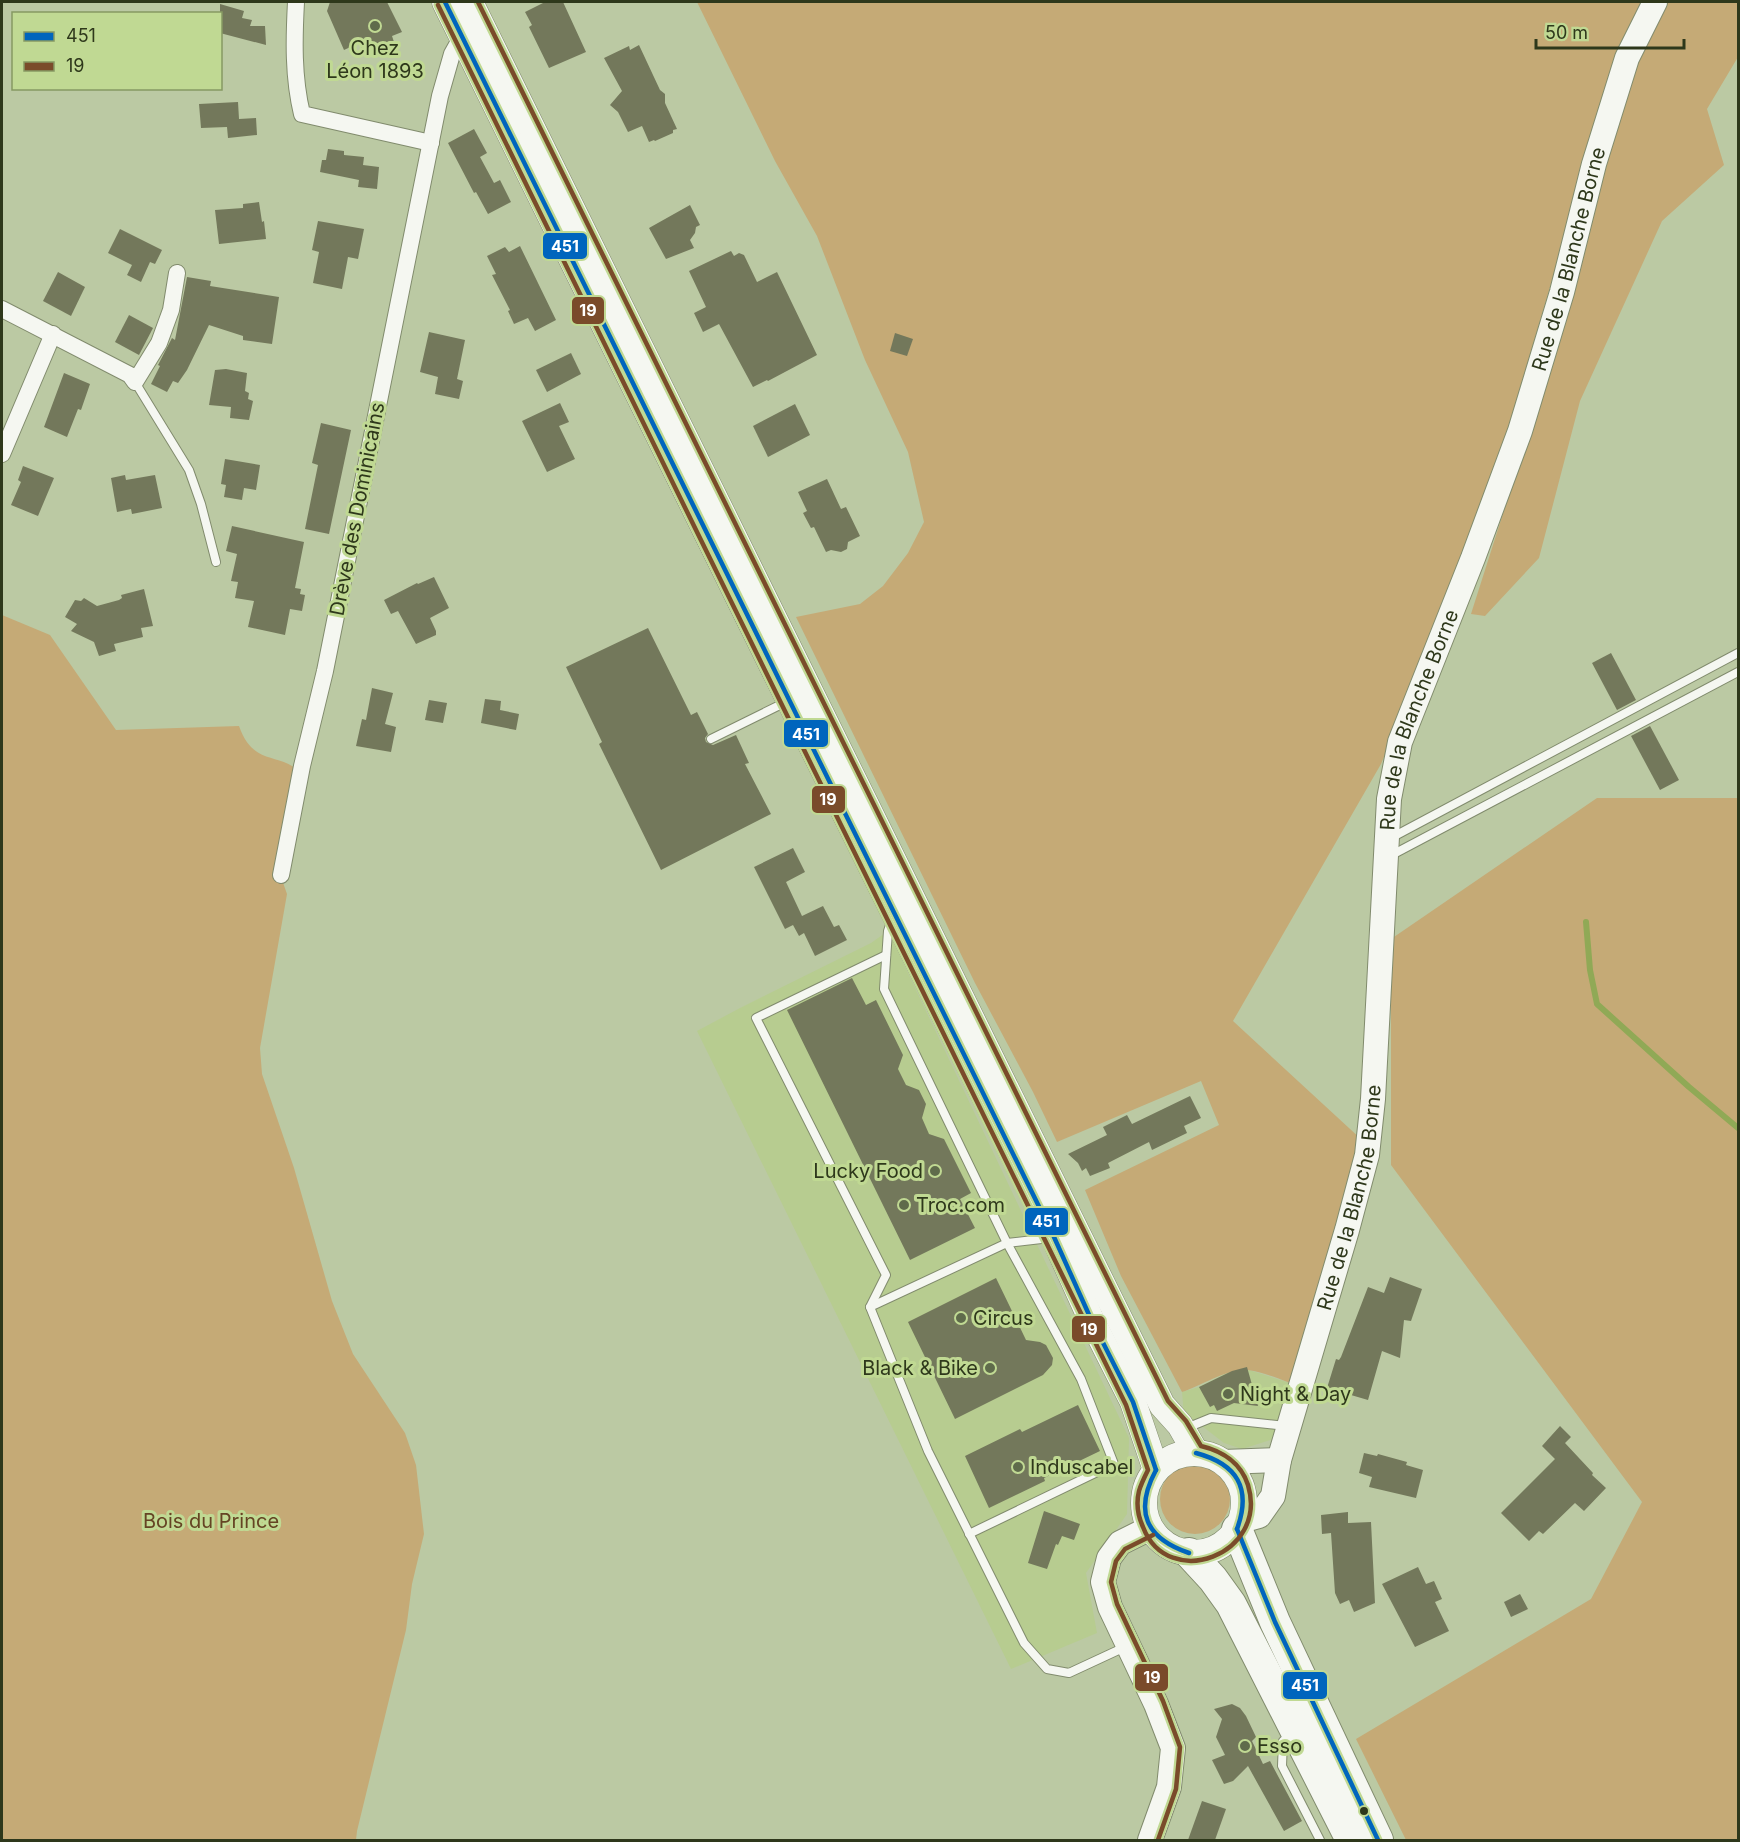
<svg xmlns="http://www.w3.org/2000/svg" width="1740" height="1842" font-family="Inter,sans-serif">
	<rect width="100%" height="100%" fill="#bbc9a3"/>
	<!-- built -->
	<g fill="#b7cc90">
		<path d="M888 931 1129 1438 1127 1514 1086 1573 1097 1633 1011 1669 697 1031 740 1008 871 943Z"/>
		<path d="M1246 1369 1293 1384 1277 1438 1242 1449 1224 1443 1202 1426 1184 1416 1182 1392 1199 1387 1231 1371Z"/>
	</g>
	<!-- green -->
	<g fill="#c5aa76">
		<path d="M697 2H1649L1615 68 1478 530 1381 764 1233 1021 1362 1140 1293 1384C1279 1379 1263 1372 1248 1370 1231 1367 1200 1386 1182 1392L1121 1276 1085 1190 1219 1125 1201 1081 1057 1142 1033 1092 975 983 796 617 860 604 883 586 908 553 924 522 908 452 865 360 817 236 775 161Z"/>
		<path d="M1666 2H1738V57L1707 109 1724 165 1662 221 1580 401 1539 558 1485 616 1471 614 1543 388 1633 59Z"/>
		<path d="M2 615 50 635 116 730 239 726C254 768 279 750 302 774L275 860 287 894 260 1048 262 1074 294 1168 332 1301 353 1354 405 1433 416 1465 424 1534 412 1584 406 1630 357 1831 356 1840H2Z"/>
		<path d="M1597 798H1738V1840H1406L1356 1739 1591 1599 1642 1502 1391 1165V939Z"/>
		<circle cx="1195" cy="1499" r="35"/>
	</g>
	<g fill="none" stroke-linecap="round" stroke-linejoin="round">
		<!-- stream -->
		<path stroke="#90a956" stroke-width="6" d="M1586 922 1590 970 1597 1004 1689 1087 1738 1128"/>
	</g>
	<!-- building -->
	<g fill="#73785b">
		<path d="M330 2H387L402 32 392 36 394 42 365 54 359 43 344 50 327 11Z"/>
		<path d="M545 2H563L586 52 549 68 529 27 532 25 525 12Z"/>
		<path d="M220 4 244 11 242 18 252 20 250 26H265L266 45 220 33Z"/>
		<path d="M639 45 660 90 665 94V103L677 129 673 130V133L655 141 654 140 649 142 642 126 628 132 618 112 610 105 622 91 604 58 629 46 630 50Z"/>
		<path d="M238 102 239 119 256 118 257 135 228 138 227 127 201 128 199 104Z"/>
		<path d="M474 129 487 153 480 157 494 183 500 180 511 202 488 214 476 192 474 193 448 143Z"/>
		<path d="M328 149 344 151V155L364 157 363 165 379 167 377 189 358 187 359 180 320 172 322 160H326Z"/>
		<path d="M259 202 262 222 264 221 266 239 219 244 215 210 243 208V204Z"/>
		<path d="M690 205 700 225 696 227 695 233 690 240 694 248 666 259 649 228Z"/>
		<path d="M318 221 364 229 358 259 348 257 342 289 313 283 319 252 312 250Z"/>
		<path d="M120 229 162 250 155 264 150 262 141 282 127 275 132 265 108 253Z"/>
		<path d="M520 246 556 320 535 331 528 318 514 324 508 311 510 310 492 275 496 274 487 256 505 247 509 252Z"/>
		<path d="M731 251 734 256 739 253 744 255 757 282 777 272 817 355 768 381 767 380 753 387 719 324 703 332 694 313 706 307 689 271Z"/>
		<path d="M58 272 85 287 71 316 43 301Z"/>
		<path d="M187 277 211 281 210 286 279 297 272 344 243 340V336L209 325 187 370 178 383 173 381 167 392 151 384 160 366 158 365 172 338 175 340Z"/>
		<path d="M129 315 153 328 139 355 115 342Z"/>
		<path d="M429 332 465 340 457 379 463 381 459 399 435 394 438 377 420 372Z"/>
		<path d="M895 333 913 339 907 356 890 351Z"/>
		<path d="M571 353 581 374 547 392 536 370Z"/>
		<path d="M226 369 247 373 245 391 249 393 248 399 253 401 249 420 230 418 231 407 209 405 215 370Z"/>
		<path d="M64 373 90 384 81 410 78 409 67 437 44 427Z"/>
		<path d="M560 403 569 422 559 426 575 459 547 472 522 421Z"/>
		<path d="M795 404 810 435 768 457 753 426Z"/>
		<path d="M321 423 351 430 329 534 305 529 318 465 312 463Z"/>
		<path d="M225 459 260 465 256 490 244 488 242 500 224 497 226 485 221 484Z"/>
		<path d="M23 466 54 478 38 516 11 505 21 482 18 480Z"/>
		<path d="M125 475 126 480 155 475 162 508 132 514 131 509 117 512 111 478Z"/>
		<path d="M827 479 841 509 846 507 860 536 848 542 847 549 841 552 831 550 826 552 814 527 811 528 803 513 807 511 798 492Z"/>
		<path d="M232 526 304 542 295 588 301 589 300 594 305 595 302 611 290 609 285 635 248 627 254 601 235 598 238 582 231 581 237 554 226 551Z"/>
		<path d="M434 577 449 608 430 618 436 631V635L416 644 398 611 391 614 384 600 417 583 418 584Z"/>
		<path d="M144 589 153 626 141 628 143 637 114 644 116 651 99 656 94 642 71 631 77 624 65 617 75 600 81 601 84 598 97 606 119 600 122 598 121 595Z"/>
		<path d="M648 628 691 715 697 712 708 734 705 738 706 742 713 745 736 735 749 763 745 764 771 814 661 870 599 744 602 742 566 667Z"/>
		<path d="M1611 653 1636 700 1617 710 1592 663Z"/>
		<path d="M372 688 393 693 385 724 396 727 391 752 356 746 362 719 366 720Z"/>
		<path d="M485 699 501 701 500 710 519 714 516 730 481 723Z"/>
		<path d="M429 700 447 703 443 723 425 720Z"/>
		<path d="M1650 726 1679 780 1660 790 1631 736Z"/>
		<path d="M793 848 805 872 786 882 802 916 823 906 834 927 839 925 847 940 815 956 804 933 799 936 793 925 785 929 754 867Z"/>
		<path d="M852 978 866 1005 876 1000 903 1055 898 1069 906 1085 919 1090 926 1104 922 1118 929 1134 944 1139 971 1193 960 1199 975 1228 910 1260 787 1010Z"/>
		<path d="M1190 1096 1201 1118 1184 1126 1187 1133 1152 1150 1149 1142 1108 1163 1110 1168 1090 1176 1086 1168 1082 1171 1078 1163 1068 1154 1107 1135 1103 1127 1127 1115 1132 1124Z"/>
		<path d="M1390 1277 1422 1289 1411 1321 1404 1320 1400 1358 1382 1351 1368 1400 1327 1388 1336 1359 1339 1360 1341 1357 1368 1287 1384 1293Z"/>
		<path d="M996 1278 1026 1340 1040 1342 1046 1345 1053 1358 1052 1365 1043 1375 955 1419 908 1322Z"/>
		<path d="M1247 1367 1258 1406 1234 1403 1217 1411 1214 1405 1210 1407 1199 1387 1232 1371Z"/>
		<path d="M1078 1405 1100 1451 1044 1478 1045 1481 989 1508 965 1456 1020 1429 1022 1432Z"/>
		<path d="M1560 1426 1571 1437 1565 1443 1593 1473 1592 1475 1606 1488 1584 1511 1575 1503 1543 1534 1539 1531 1529 1541 1501 1513 1555 1459 1542 1446Z"/>
		<path d="M1364 1453 1377 1456 1378 1454 1407 1462 1406 1465 1423 1470 1416 1498 1369 1487 1372 1477 1359 1473Z"/>
		<path d="M1044 1511 1080 1524 1074 1540 1062 1536 1058 1545 1056 1544 1047 1569 1028 1563Z"/>
		<path d="M1348 1512V1523L1371 1522 1375 1603 1354 1612 1349 1600 1340 1604 1335 1593 1331 1533 1322 1534 1321 1515Z"/>
		<path d="M1418 1567 1426 1584 1434 1581 1442 1599 1435 1602 1449 1631 1415 1647 1382 1584Z"/>
		<path d="M1520 1594 1528 1609 1511 1617 1504 1602Z"/>
		<path d="M1232 1704 1240 1708 1246 1716 1256 1737 1252 1741 1263 1764 1270 1761 1302 1821 1284 1831 1248 1766 1233 1781 1224 1784 1212 1760 1225 1755 1216 1737 1222 1719 1214 1709Z"/>
		<path d="M1202 1801 1226 1809 1215 1840H1188Z"/>
	</g>
	<g fill="none" stroke-linecap="round" stroke-linejoin="round">
		<!-- lane casing -->
		<g stroke="#818b6d" stroke-width="10">
			<g id="lane">
				<path d="M135 382 189 470 201 504 216 562"/>
				<path d="M711 739 788 701"/>
				<path d="M1389 839 1738 653"/>
				<path d="M1388 857 1738 672"/>
				<path d="M892 919 888 931 884 989 1007 1243 1081 1379 1114 1464 969 1534"/>
				<path d="M886 955 756 1018 886 1275 870 1307 928 1451 1024 1643 1047 1669 1069 1673 1125 1647"/>
				<path d="M870 1307 1007 1243 1050 1238"/>
				<path d="M1184 1429 1211 1418 1286 1426"/>
				<path d="M1290 1735 1283 1741 1282 1766 1320 1840"/>
			</g>
		</g>
		<!-- street casing -->
		<g stroke="#818b6d" stroke-width="18">
			<g id="street">
				<path d="M296 2C294 39 293 77 302 114L431 143"/>
				<path d="M2 309 130 375 135 382 159 343 171 310 177 273"/>
				<path d="M2 454 53 334"/>
				<path d="M281 875 302 766 325 671 440 96 452 54 461 38"/>
			</g>
		</g>
		<!-- secondary casing -->
		<g stroke="#818b6d" stroke-width="26">
			<g id="secondary">
				<path d="M1223 1462 1279 1460"/>
				<path id="s1" d="M1241 1521 1259 1516 1273 1496 1279 1460 1347 1230 1367 1155 1373 1099 1389 799 1400 742 1473 558 1520 431 1562 292 1594 164 1627 58 1655 2"/>
				<path d="M1150 1840 1169 1787 1173 1748 1156 1704 1110 1607 1103 1582 1109 1558 1120 1543 1150 1528"/>
			</g>
		</g>
		<!-- primary casing -->
		<g stroke="#818b6d" stroke-width="27">
			<g id="primary">
				<path d="M445 2 1054 1237 1090 1317 1133 1402 1156 1470"/>
				<path d="M470 2 1162 1405 1180 1425 1196 1453"/>
				<circle cx="1194" cy="1503" r="50"/>
			</g>
		</g>
		<!-- highway casing -->
		<g stroke="#818b6d" stroke-width="32">
			<g id="highway">
				<path d="M1237 1529 1275 1622 1378 1840"/>
				<path d="M1189 1553 1213 1579 1231 1604 1351 1840"/>
			</g>
		</g>
		<!-- lane -->
		<use href="#lane" stroke="#f5f7f1" stroke-width="8"/>
		<!-- street -->
		<use href="#street" stroke="#f5f7f1" stroke-width="16"/>
		<!-- secondary -->
		<use href="#secondary" stroke="#f5f7f1" stroke-width="24"/>
		<!-- primary -->
		<use href="#primary" stroke="#f5f7f1" stroke-width="26"/>
		<!-- highway -->
		<use href="#highway" stroke="#f5f7f1" stroke-width="30"/>
		<!-- bus-1 casing -->
		<g stroke="#c0d993" stroke-width="9">
			<g id="bus-1">
				<path d="M445 2 1054 1237 1090 1317 1133 1402 1156 1470"/>
				<path d="M1196 1453C1237 1464 1252 1488 1237 1529"/>
				<path d="M1156 1470C1134 1511 1145 1538 1189 1553"/>
				<path d="M1237 1529 1275 1622 1378 1840"/>
			</g>
		</g>
		<!-- bus-2 casing -->
		<g stroke="#c0d993" stroke-width="9">
			<g id="bus-2">
				<path d="M438 5 1126 1405 1148 1470C1145 1476 1141 1484 1139 1491 1136 1503 1138 1516 1143 1527 1168 1592 1269 1555 1248 1485 1241 1463 1222 1451 1201 1446L1186 1421 1168 1401 478 2"/>
				<path d="M1153 1535 1125 1549 1116 1561 1111 1582 1117 1604 1163 1701 1180 1747 1176 1789 1158 1840"/>
			</g>
		</g>
		<!-- bus-1 -->
		<use href="#bus-1" stroke="#0065bd" stroke-width="4.5"/>
		<!-- bus-2 -->
		<use href="#bus-2" stroke="#7a4b2a" stroke-width="4.5"/>
	</g>
	<!-- markers -->
	<g fill="#5f6b4b" stroke="#c0d993" stroke-width="2">
		<circle cx="375" cy="26" r="6"/>
		<circle cx="935" cy="1171" r="6"/>
		<circle cx="904" cy="1205" r="6"/>
		<circle cx="961" cy="1318" r="6"/>
		<circle cx="990" cy="1368" r="6"/>
		<circle cx="1228" cy="1394" r="6"/>
		<circle cx="1018" cy="1467" r="6"/>
		<circle cx="1245" cy="1746" r="6"/>
	</g>
	<circle fill="#2e381b" stroke="#c0d993" stroke-width="2" cx="1364" cy="1811" r="5"/>
	<g text-anchor="middle" stroke-width="6" stroke-linejoin="round" paint-order="stroke">
		<!-- poi labels -->
		<g font-size="20" fill="#2e381b" stroke="#c0d993" text-anchor="start">
			<text x="375" y="55" text-anchor="middle">Chez<tspan x="375" dy="23">Léon 1893</tspan></text>
			<text x="923" y="1178" text-anchor="end">Lucky Food</text>
			<text x="916" y="1212">Troc.com</text>
			<text x="973" y="1325">Circus</text>
			<text x="978" y="1375" text-anchor="end">Black &amp; Bike</text>
			<text x="1240" y="1401">Night &amp; Day</text>
			<text x="1030" y="1474">Induscabel</text>
			<text x="1257" y="1753">Esso</text>
		</g>
		<!-- street labels -->
		<g font-size="20" fill="#2e381b" stroke="#c0d993">
			<text dy="7" stroke="none"><textPath href="#s1" startOffset="1324">Rue de la Blanche Borne</textPath></text>
			<text transform="translate(357 509) rotate(-79)" y="7">Drève des Dominicains</text>
			<text dy="7" stroke="none"><textPath href="#s1" startOffset="838">Rue de la Blanche Borne</textPath></text>
			<text dy="7" stroke="none"><textPath href="#s1" startOffset="352">Rue de la Blanche Borne</textPath></text>
		</g>
		<!-- park labels -->
		<g font-size="20" fill="#654424" stroke="#c0d993">
			<text x="211" y="1528">Bois du Prince</text>
		</g>
	</g>
	<g stroke="#c0d993" stroke-width="2">
		<rect x="542" y="232" width="46" height="28" rx="6" fill="#0065bd"/>
		<rect x="571" y="296" width="34" height="29" rx="6" fill="#7a4b2a"/>
		<rect x="783" y="719" width="46" height="29" rx="6" fill="#0065bd"/>
		<rect x="811" y="785" width="35" height="29" rx="6" fill="#7a4b2a"/>
		<rect x="1024" y="1207" width="45" height="29" rx="6" fill="#0065bd"/>
		<rect x="1071" y="1315" width="35" height="28" rx="6" fill="#7a4b2a"/>
		<rect x="1134" y="1663" width="35" height="29" rx="6" fill="#7a4b2a"/>
		<rect x="1282" y="1671" width="46" height="29" rx="6" fill="#0065bd"/>
	</g>
	<g font-size="16" text-anchor="middle" font-weight="bold" fill="#fff">
		<text x="565" y="252">451</text>
		<text x="588" y="316">19</text>
		<text x="806" y="740">451</text>
		<text x="828" y="805">19</text>
		<text x="1046" y="1227">451</text>
		<text x="1089" y="1335">19</text>
		<text x="1152" y="1683">19</text>
		<text x="1305" y="1691">451</text>
	</g>
	<!-- border -->
	<rect width="1740" height="1842" fill="none" stroke="#2e381b" stroke-width="6"/>
	<!-- legend -->
	<rect x="12" y="12" width="210" height="78" fill="#c0d993" stroke="#869963" stroke-width="1.5"/>
	<rect x="24" y="32" width="30" height="9" fill="#0065bd" stroke="#869963" stroke-width="1.5"/>
	<text x="66" y="42" font-size="18" fill="#2e381b">451</text>
	<rect x="24" y="62" width="30" height="9" fill="#7a4b2a" stroke="#869963" stroke-width="1.5"/>
	<text x="66" y="72" font-size="18" fill="#2e381b">19</text>
	<!-- scale -->
	<path d="M1536 39v9h148v-9" fill="none" stroke="#2e381b" stroke-width="3"/>
	<text x="1545" y="39" font-size="18" fill="#2e381b" stroke="#c0d993" stroke-width="4.5" paint-order="stroke">50 m</text>
</svg>
